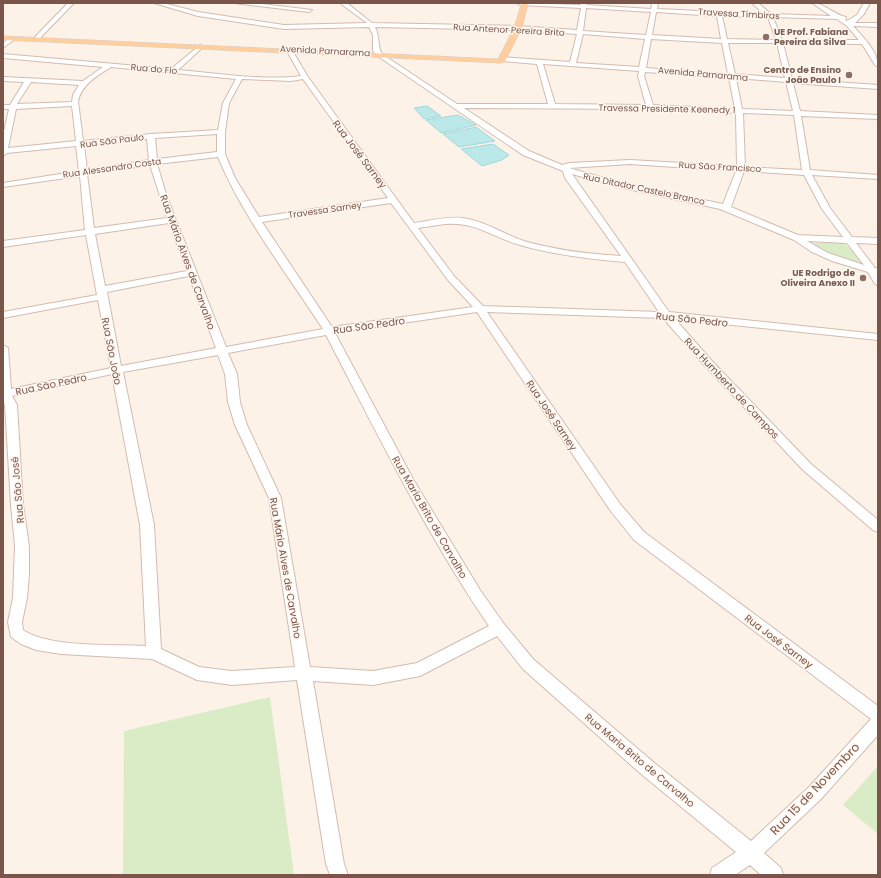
<svg xmlns="http://www.w3.org/2000/svg" width="881" height="878" font-family="Poppins,sans-serif">
	<rect width="100%" height="100%" fill="#fdf2e8"/>
	<!-- green -->
	<g fill="#daecc5">
		<path d="M809 243H843L846 245 861 260 859 262C840 261 825 252 809 243Z"/>
		<path d="M270 697 294 875H123L124 731Z"/>
		<path d="M878 766V834L843 805Z"/>
	</g>
	<!-- water -->
	<g fill="#bbe8e8" stroke="#a1d9db">
		<path d="M427 106 441 116 424 119 414 108Z"/>
		<path d="M458 115 476 125 441 133 426 120Z"/>
		<path d="M476 127 495 141 459 147 443 134Z"/>
		<path d="M493 144 509 155 502 160 482 166 461 149Z"/>
	</g>
	<g fill="none" stroke-linecap="round" stroke-linejoin="round">
		<!-- minor casing -->
		<g stroke="#d3bbaf" stroke-width="2">
			<g id="minor">
				<path d="M68 3H74L39 39H35V37Z"/>
				<path d="M154 3H163L198 12 284 25 367 23 340 3H347L372 23 518 26 577 30 581 8 520 5 517 3 581 5V3H587L586 5 651 9 652 3H658L657 9 764 14 752 3H758L771 14 831 16 812 3C825 3 834 15 846 17L845 20 847 21 857 15 864 3H870L864 14 855 23H878V27L853 26C863 37 878 51 878 67L875 65 862 44 783 43 792 79 878 85V89L793 83 800 111 878 115V119L801 116 810 170 878 175V179L812 175 830 208 852 237 878 238V244L856 243 875 268H878V285L875 284 868 272 832 261 812 252 794 240 720 209 618 187 572 174 669 312 878 334V340L675 319 712 361 811 464 878 520V532L873 530 803 470 704 365 663 318 487 312 620 504 644 532 878 706V735L821 799 764 853 781 868 783 875H761L750 865 735 875H710L712 868 736 852 640 773 523 669 497 636 420 676 373 685 313 681 344 864 348 875H330L326 864 297 680 232 685 197 680 152 659 61 654 36 650 21 644 11 637 8 622 13 598 15 546 11 505 5 405 3 400V345L8 348 11 389 111 368 98 300 3 318V312L97 295 86 235 3 247V241L85 230 80 176 3 187V183L79 171 76 146 7 153 3 156V136L9 109H3V105H10L24 82 3 81V77L83 81 103 67 3 58V54L171 69 200 45 202 46V48L178 70C216 73 264 81 301 76L287 51 292 50 308 77 414 223C430 221 447 216 463 218 485 221 503 234 524 241 555 250 588 254 621 256L565 178 563 171 523 155 379 57 373 51V35L369 27 284 29 198 16ZM586 8 651 12 646 35 583 31ZM656 12 717 16 721 39 652 35ZM722 16 768 17 776 40 727 39ZM773 17 837 19 847 26 859 40H782ZM375 27 518 30 577 34 570 62 502 57 499 59 502 61 537 64 548 104H457L382 54C377 47 380 36 375 27ZM583 34 645 39 639 67 576 63ZM651 39 722 43 728 74 646 68ZM728 43H777L785 78 735 74ZM543 64 639 71 638 76 646 105 555 104ZM111 67 236 79 223 103 218 130 151 134 83 141 78 101C82 84 97 76 111 67ZM645 72 729 78 735 109 653 105 644 76ZM736 78 786 82 793 111 742 109ZM242 79 291 81 303 79 388 198 259 217 235 178 225 154V132L229 103ZM31 82 79 85 73 95 72 102 17 104ZM72 106 76 141 8 148 16 109ZM464 108 650 109 736 113 737 166 630 160 569 163 562 165 529 151ZM743 113 794 115 802 170 745 167ZM217 134V152L157 159 155 138ZM147 139 149 160 87 170 84 145ZM218 157C243 217 287 274 323 329L226 347 167 197 157 164ZM630 164 736 171 723 204 618 182 569 168ZM150 165 167 218 94 228 87 174ZM744 171 804 175 822 209 843 237 798 235 731 207ZM391 203 448 280 473 307 332 327 262 222ZM169 223 187 271 105 286 95 234ZM445 224C475 221 492 237 520 245 554 255 589 259 625 262L659 312 483 306 454 276 418 228ZM807 241 847 243 864 265 828 253ZM189 276 216 348 121 366 107 292ZM477 312 610 510 634 540 871 719 809 787 751 841 652 761 533 659 504 624 480 590 413 479 335 333ZM326 335C377 433 426 534 489 626L417 663 373 671 310 667 281 498 247 425 240 402 237 374 228 353ZM218 355 225 374 228 402 235 425 269 498 295 667 232 671 199 667 161 649 154 525 123 372ZM112 374 140 525 146 646C114 644 49 648 23 630L22 622 27 598 29 574V546L23 505 17 405 12 396Z"/>
				<path d="M234 3H254L312 10 309 12Z"/>
				<path d="M10 38 15 39 3 48V43Z"/>
			</g>
		</g>
		<!-- major casing -->
		<g stroke="#d9cfcc" stroke-width="1">
			<path id="major" d="M522 3H528L522 28 505 61 501 63 3 40V36L498 59 514 28Z"/>
		</g>
		<!-- minor -->
		<use href="#minor" fill="#fff" fill-rule="evenodd"/>
		<!-- major -->
		<use href="#major" fill="#fece9e" fill-rule="evenodd"/>
	</g>
	<!-- markers -->
	<g fill="#8d6e63" stroke="#fff7ef" stroke-width="1.5">
		<circle cx="766" cy="37" r="4"/>
		<circle cx="849" cy="75" r="4"/>
		<circle cx="863" cy="278" r="4"/>
	</g>
	<g text-anchor="middle" stroke-width="3" stroke-linejoin="round" paint-order="stroke">
		<!-- far-street labels -->
		<g font-size="9" fill="#79554a" stroke="#fff7ef">
			<text transform="translate(739 14) rotate(3)" y="3">Travessa Timbiras</text>
			<text transform="translate(509 30) rotate(3)" y="3">Rua Antenor Pereira Brito</text>
			<text transform="translate(325 51) rotate(3)" y="3">Avenida Parnarama</text>
			<text transform="translate(154 69) rotate(5)" y="3">Rua do Fio</text>
			<text transform="translate(703 74) rotate(5)" y="3">Avenida Parnarama</text>
			<text transform="translate(667 109) rotate(1)" y="3">Travessa Presidente Keenedy 1</text>
			<text transform="translate(112 141) rotate(-7)" y="3">Rua São Paulo</text>
			<text transform="translate(720 167) rotate(3)" y="3">Rua São Francisco</text>
			<text transform="translate(112 168) rotate(-8)" y="3">Rua Alessandro Costa</text>
			<text transform="translate(644 189) rotate(12)" y="3">Rua Ditador Castelo Branco</text>
			<text transform="translate(325 210) rotate(-8)" y="3">Travessa Sarney</text>
		</g>
		<!-- far-education labels -->
		<g font-size="9" font-weight="bold" fill="#785e54" stroke="#fff7ef" text-anchor="end">
			<text x="774" y="35" text-anchor="start">UE Prof. Fabiana<tspan x="774" dy="10">Pereira da Silva</tspan></text>
			<text x="841" y="73">Centro de Ensino<tspan x="841" dy="10">João Paulo I</tspan></text>
			<text x="855" y="276">UE Rodrigo de<tspan x="855" dy="10">Oliveira Anexo II</tspan></text>
		</g>
		<!-- street labels -->
		<g font-size="10" fill="#79554a" stroke="#fff7ef">
			<text transform="translate(360 154) rotate(53)" y="4">Rua José Sarney</text>
			<text transform="translate(188 262) rotate(70)" y="4">Rua Mário Alves de Carvalho</text>
			<text transform="translate(692 319) rotate(6)" y="4">Rua São Pedro</text>
			<text transform="translate(369 325) rotate(-8)" y="4">Rua São Pedro</text>
			<text transform="translate(112 351) rotate(79)" y="4">Rua São João</text>
			<text transform="translate(51 384) rotate(-12)" y="4">Rua São Pedro</text>
			<text transform="translate(732 388) rotate(47)" y="4">Rua Humberto de Campos</text>
			<text transform="translate(552 415) rotate(56)" y="4">Rua José Sarney</text>
			<text transform="translate(17 490) rotate(-95)" y="4">Rua São José</text>
			<text transform="translate(430 517) rotate(60)" y="4">Rua Maria Brito de Carvalho</text>
			<text transform="translate(286 568) rotate(80)" y="4">Rua Mário Alves de Carvalho</text>
			<text transform="translate(779 641) rotate(37)" y="4">Rua José Sarney</text>
			<text transform="translate(640 760) rotate(40)" y="4">Rua Maria Brito de Carvalho</text>
		</g>
		<!-- near-street labels -->
		<g font-size="12" fill="#79554a" stroke="#fff7ef">
			<text transform="translate(815 789) rotate(-46)" y="4">Rua 15 de Novembro</text>
		</g>
	</g>
	<!-- border -->
	<rect width="881" height="878" fill="none" stroke="#79554a" stroke-width="8"/>
</svg>
